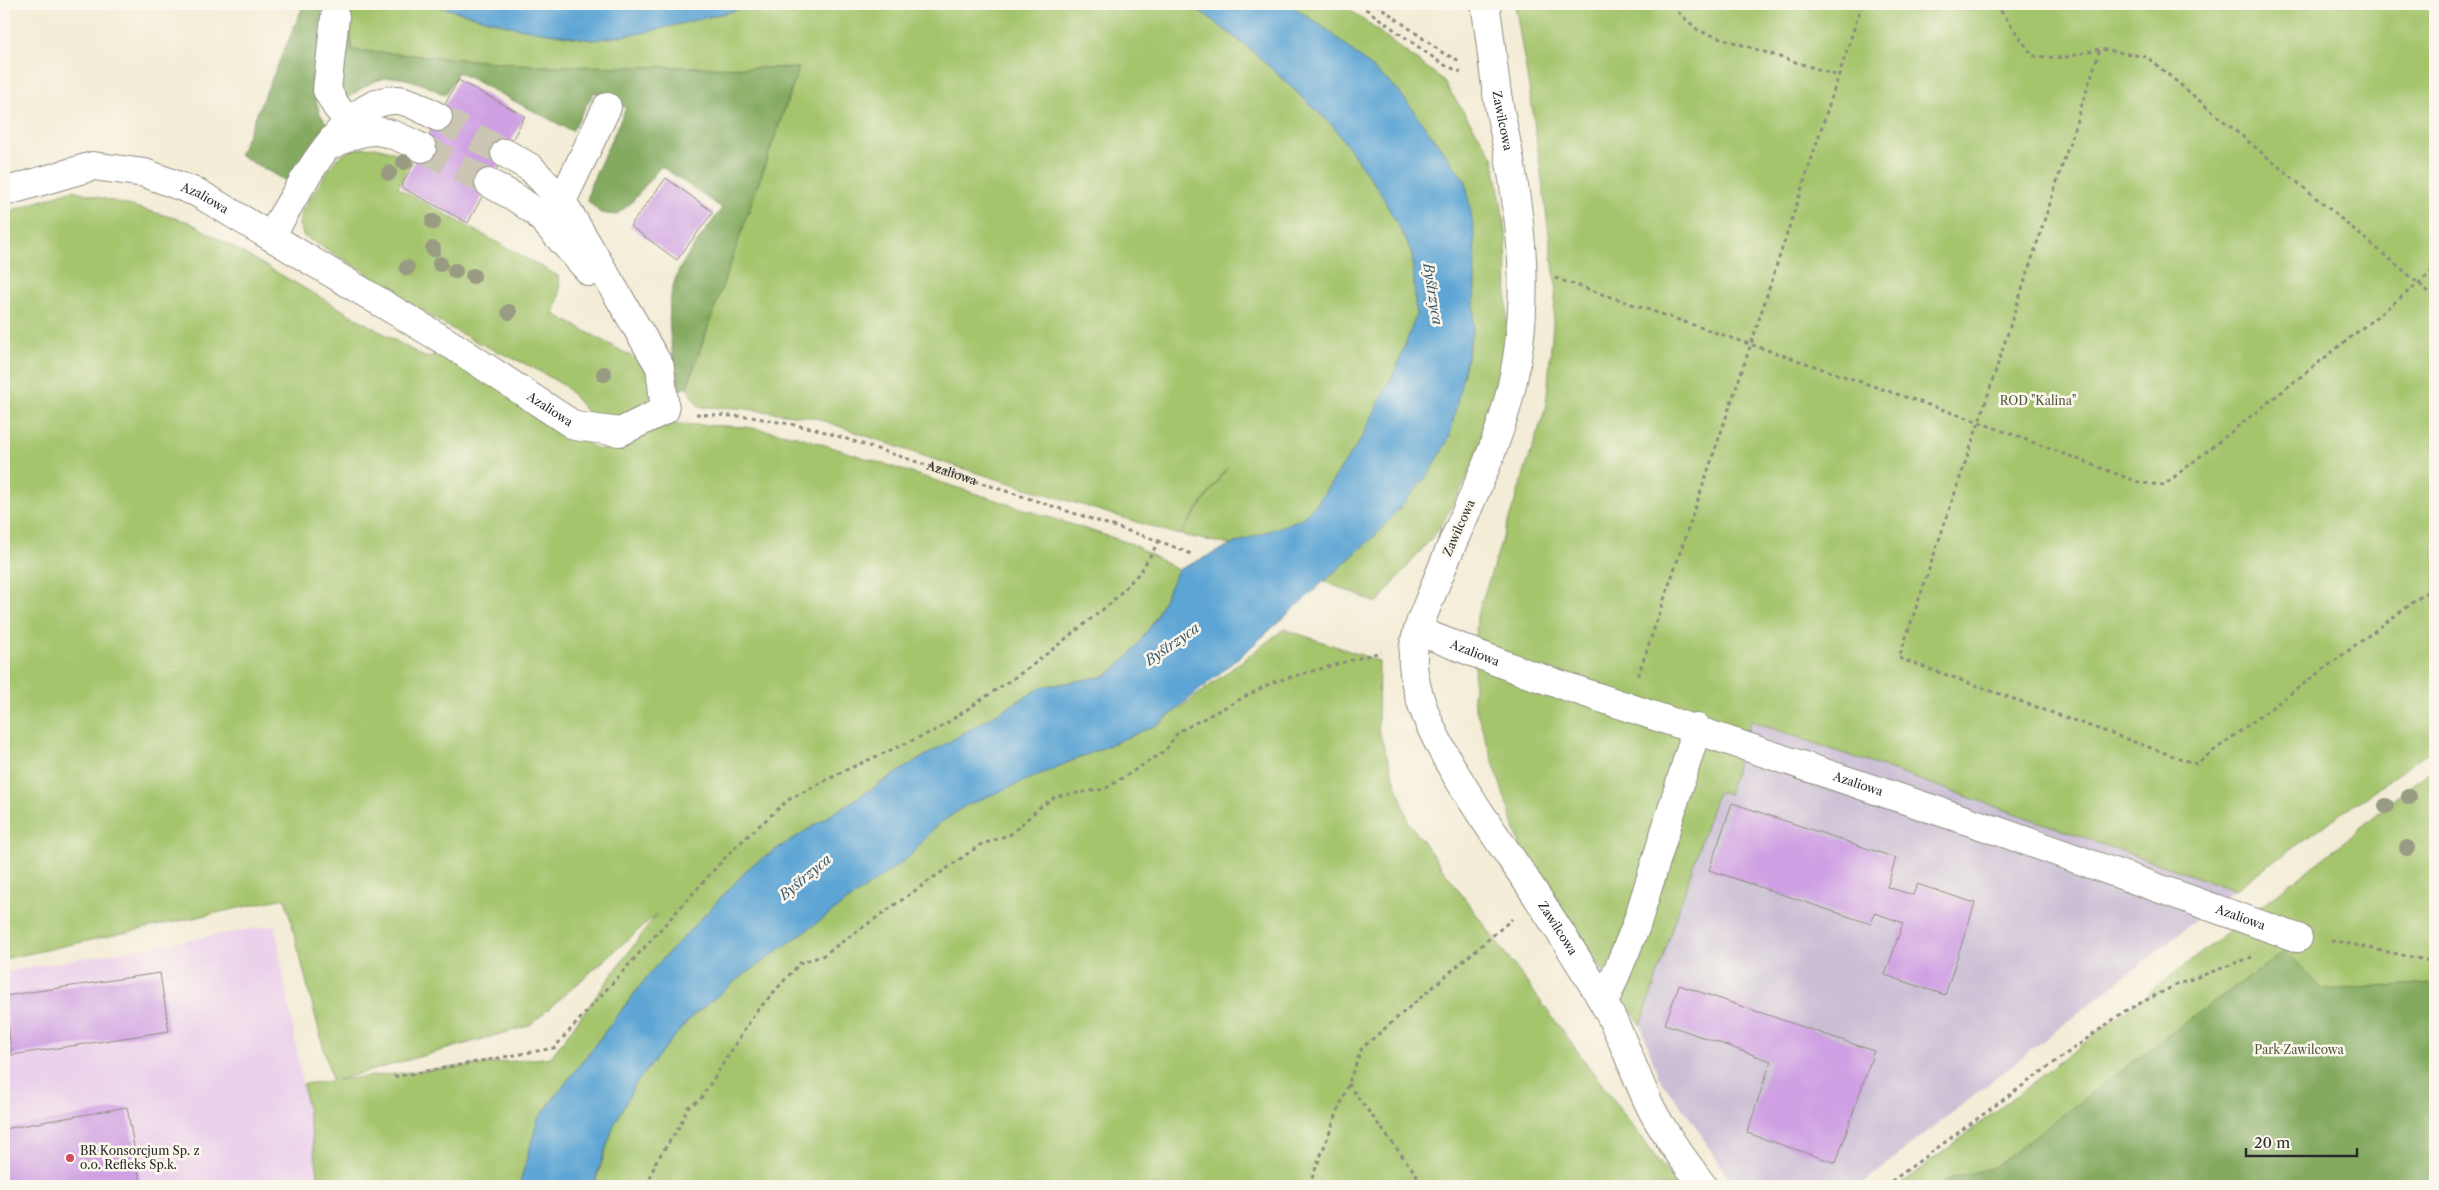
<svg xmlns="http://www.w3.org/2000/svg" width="2439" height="1190" font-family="'Libre Caslon Text',serif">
	<rect width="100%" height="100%" fill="#fbf7ec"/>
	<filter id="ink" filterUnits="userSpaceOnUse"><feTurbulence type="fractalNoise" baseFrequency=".02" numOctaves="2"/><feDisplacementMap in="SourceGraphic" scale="10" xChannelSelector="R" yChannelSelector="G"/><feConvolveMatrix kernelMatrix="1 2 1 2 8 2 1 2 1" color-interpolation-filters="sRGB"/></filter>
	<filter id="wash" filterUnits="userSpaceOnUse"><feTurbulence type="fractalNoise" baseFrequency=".0096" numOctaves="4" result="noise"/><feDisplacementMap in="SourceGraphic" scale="20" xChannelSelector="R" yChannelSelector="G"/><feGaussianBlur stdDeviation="1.12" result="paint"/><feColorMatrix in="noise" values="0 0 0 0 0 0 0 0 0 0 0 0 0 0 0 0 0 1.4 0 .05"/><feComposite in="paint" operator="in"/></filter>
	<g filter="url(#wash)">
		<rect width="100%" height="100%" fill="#f3ecd6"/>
		<!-- built -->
		<path fill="#ebd1eb" d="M275 925 320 1186H4V972Z"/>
		<!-- industrial -->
		<path fill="#cbbfd5" d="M1751 721 2234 890 1859 1186H1733L1693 1122 1658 1076 1641 1025 1717 791 1728 793Z"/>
		<!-- green -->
		<g fill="#a5c56d" stroke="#68784c" fill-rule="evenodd">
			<path d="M348 4H430L518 28 592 40 642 33 762 4H1187L1206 15 1255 53 1333 126 1379 190 1412 252 1416 316 1396 369 1380 404 1361 439 1316 505 1301 519 1231 545 1181 535 1227 468 1179 535 926 457 816 418 739 408 699 407 687 387 799 68 543 66 352 50Z"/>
			<path d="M1289 4H1342L1442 79 1493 157 1506 232 1507 327 1499 379 1482 440 1466 481 1439 529 1377 603 1323 581 1379 532 1431 471 1464 374 1473 327 1475 281 1466 182 1398 90 1330 32Z"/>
			<path d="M1515 4H2414L2435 14V747L2234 890 1751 721 1728 794 1717 792 1641 1025 1525 860 1473 700 1477 616 1546 407 1556 287 1533 112Z"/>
			<path d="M375 147 391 151 411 161 398 188 558 276C562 290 558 301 554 314L631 356C638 362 649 370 652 379 656 392 644 414 631 418 621 422 603 418 592 418L565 386 532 367 477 342 441 323 398 297 365 272 304 236 299 225 301 212 336 159 353 149Z"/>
			<path d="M73 190 189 222 426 358 455 347 598 450 619 443 658 423 746 427 797 436 1132 544 1178 570 1153 623 1131 654 1106 676 1042 687 903 769 752 865 654 968 538 1119 519 1186H320L303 1084 332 1081 285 898 4 959V213ZM657 914 551 1057 337 1080 529 1026Z"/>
			<path d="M1284 629 1379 661 1378 729 1409 823 1677 1186H594L614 1125 636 1083 690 1018 737 980 909 857 936 826 965 806 1159 724Z"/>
			<path d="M2435 766V1186H1899L2330 853Z"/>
		</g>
		<!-- forest -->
		<g fill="#84aa60" stroke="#586a46">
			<path d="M304 4H348L352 50 543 66 799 68 687 387 679 390C672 351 661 305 680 268 692 247 708 228 722 208L661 166 631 203 616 215 600 213 587 200 591 184 626 108 594 92 572 131 458 72 445 95C403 74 385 68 347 99L342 91 343 8H323L314 93 320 114 327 124 286 181 239 155Z"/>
			<path d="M2285 951 2324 990 2435 983V1186H1941L1949 1179 1994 1167 2164 1038Z"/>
		</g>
		<!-- water -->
		<g fill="#5da5d4" stroke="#446880">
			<path d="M430 4H762L642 33 592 40 518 28Z"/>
			<path d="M1187 4H1289L1330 32 1398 90 1466 182 1474 232 1475 281 1473 327 1450 436 1431 471 1379 532 1251 647 1159 724 965 806 936 826 909 857 737 980 690 1018 636 1083 614 1125 593 1186H519L538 1119 654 968 752 865 903 769 1042 687 1106 676 1131 654 1153 623 1178 570 1231 545 1301 519 1316 505 1361 439 1396 369 1416 316 1412 252 1379 190 1333 126 1255 53 1206 15Z"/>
		</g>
		<g id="blocks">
			<!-- building -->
			<g fill="#cfa0e3">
				<path d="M458 80 525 116 468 223 401 187Z"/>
				<path d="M666 178 713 212 677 260 630 226Z"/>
				<path d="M1732 803 1896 858 1887 887 1913 895 1917 884 1975 903 1945 995 1885 975 1903 923 1875 913 1871 924 1709 870Z"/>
				<path d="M160 973 169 1031 12 1055 4 996Z"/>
				<path d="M1679 985 1874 1051 1836 1163 1747 1133 1771 1061 1665 1024Z"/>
				<path d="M127 1107 141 1186H4V1129Z"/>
			</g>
		</g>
	</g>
	<g filter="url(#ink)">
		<use href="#blocks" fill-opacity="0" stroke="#8f8c80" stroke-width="1"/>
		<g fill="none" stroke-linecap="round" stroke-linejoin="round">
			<!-- minor-tunnel -->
			<g stroke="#cbc5b4" stroke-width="28" stroke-dasharray="28 14" stroke-linecap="butt">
				<path d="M438 117 505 153"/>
				<path d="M422 148 489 183"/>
			</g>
			<!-- minor casing -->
			<g stroke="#8f8c80" stroke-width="30">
				<g id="minor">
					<path id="s2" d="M1485 4C1490 32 1492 59 1496 87 1499 110 1505 133 1509 156 1525 243 1530 320 1507 405 1489 470 1456 529 1433 591 1424 614 1411 639 1413 665 1418 732 1488 824 1526 880 1552 919 1578 959 1602 1000 1622 1033 1633 1071 1650 1106 1664 1134 1684 1160 1703 1186"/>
					<path d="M335 17 327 90 336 106 349 122"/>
					<path d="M334 144C373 123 385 130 422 148"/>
					<path d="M489 183 516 198 536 212 590 272"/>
					<path id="s3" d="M4 192 93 166 145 173 198 193 455 347 575 426 620 432 665 410 660 367 562 201 531 168 505 153"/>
					<path d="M562 201 607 107"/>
					<path d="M271 236C295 196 342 99 396 100 409 100 426 111 438 117"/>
					<path id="s4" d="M1418 631 1526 673 2001 832 2298 938"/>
					<path d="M1604 1003 1636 926 1697 728"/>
				</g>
			</g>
			<!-- path -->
			<g stroke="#8f8c80" stroke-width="3" stroke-dasharray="4 4" stroke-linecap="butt">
				<path d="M1359 4 1442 64 1461 72"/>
				<path d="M1376 4 1443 53 1460 61"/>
				<path d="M1675 4 1679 13 1699 31 1839 76"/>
				<path d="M1996 4 2033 56 2063 58 2099 49"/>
				<path d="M1555 278 1979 422 2141 483 2164 485 2419 283 2435 268"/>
				<path d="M2435 297 2147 57 2100 49 1979 422 1899 658 2196 764 2435 586"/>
				<path id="s1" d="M696 414 752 417 816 429 1159 541 1194 555"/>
				<path d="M1638 676 1751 344 1862 4"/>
				<path d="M2331 940 2435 962"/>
				<path d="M394 1077 554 1048 730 852 788 800 846 770 938 729 1030 667 1111 603 1141 571 1159 541"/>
				<path d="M1348 1084 1425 1186"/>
				<path d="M648 1186 655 1163 679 1127 688 1107 700 1100 756 1012 800 963 822 956 980 845 1011 834 1039 808 1056 796 1105 789 1165 751 1178 732 1273 682 1381 652"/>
				<path d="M1309 1186 1362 1048 1512 919"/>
				<path d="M1885 1186 2125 1011 2176 985 2252 957"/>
			</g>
			<!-- minor -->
			<use href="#minor" stroke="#fff" stroke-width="28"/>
		</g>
		<!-- trees -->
		<g fill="#999b83">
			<circle cx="404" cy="162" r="8"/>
			<circle cx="389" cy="173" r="8"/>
			<circle cx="433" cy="222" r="8"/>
			<circle cx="433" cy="249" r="8"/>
			<circle cx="440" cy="264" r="8"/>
			<circle cx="407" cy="268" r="8"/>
			<circle cx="455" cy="271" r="8"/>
			<circle cx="473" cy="276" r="8"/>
			<circle cx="509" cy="312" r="8"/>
			<circle cx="604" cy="374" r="8"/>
			<circle cx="2409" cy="797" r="8"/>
			<circle cx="2386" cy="806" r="8"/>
			<circle cx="2407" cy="848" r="8"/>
		</g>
	</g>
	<!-- markers -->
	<circle fill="#d1495b" stroke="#fbf7ec" stroke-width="2" cx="70" cy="1158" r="5"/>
	<g text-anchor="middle" stroke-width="5" stroke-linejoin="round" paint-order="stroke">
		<!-- street labels -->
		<g font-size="12" fill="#2b2b2b" stroke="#fbf7ec">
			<text dy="4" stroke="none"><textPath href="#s2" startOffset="118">Zawilcowa</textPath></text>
			<text dy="4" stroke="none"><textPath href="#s3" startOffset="210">Azaliowa</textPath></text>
			<text dy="4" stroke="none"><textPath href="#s3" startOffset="615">Azaliowa</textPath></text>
			<text dy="4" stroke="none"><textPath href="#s1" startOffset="264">Azaliowa</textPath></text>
			<text transform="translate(1459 528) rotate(-66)" y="4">Zawilcowa</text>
			<text dy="4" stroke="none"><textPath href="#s4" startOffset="61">Azaliowa</textPath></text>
			<text dy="4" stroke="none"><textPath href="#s4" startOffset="466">Azaliowa</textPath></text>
			<text dy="4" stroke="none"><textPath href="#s4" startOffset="871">Azaliowa</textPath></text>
			<text dy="4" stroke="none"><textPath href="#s2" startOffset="986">Zawilcowa</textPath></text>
		</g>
		<!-- park labels -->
		<g font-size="12" fill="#50593f" stroke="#fbf7ec">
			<text x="2038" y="405">ROD "Kalina"</text>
			<text x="2299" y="1054">Park Zawilcowa</text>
		</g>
		<!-- poi labels -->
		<g font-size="12" fill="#2b2b2b" stroke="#fbf7ec" text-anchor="start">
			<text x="80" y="1155">BR Konsorcjum Sp. z<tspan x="80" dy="14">o.o. Refleks Sp.k.</tspan></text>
		</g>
		<!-- water labels -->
		<g font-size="14" font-style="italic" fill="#3f5c6f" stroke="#fbf7ec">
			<text transform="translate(1433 294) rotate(81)" y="5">Bystrzyca</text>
			<text transform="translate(1172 644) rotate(-35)" y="5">Bystrzyca</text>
			<text transform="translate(805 877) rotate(-40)" y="5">Bystrzyca</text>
		</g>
	</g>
	<!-- margin -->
	<rect width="2439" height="1190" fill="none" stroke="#fbf7ec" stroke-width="20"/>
	<!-- scale -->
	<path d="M2246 1148v8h111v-8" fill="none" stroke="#2b2b2b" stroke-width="2.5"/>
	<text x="2254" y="1148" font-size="15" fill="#2b2b2b" stroke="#fbf7ec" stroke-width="4" paint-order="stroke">20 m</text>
</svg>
